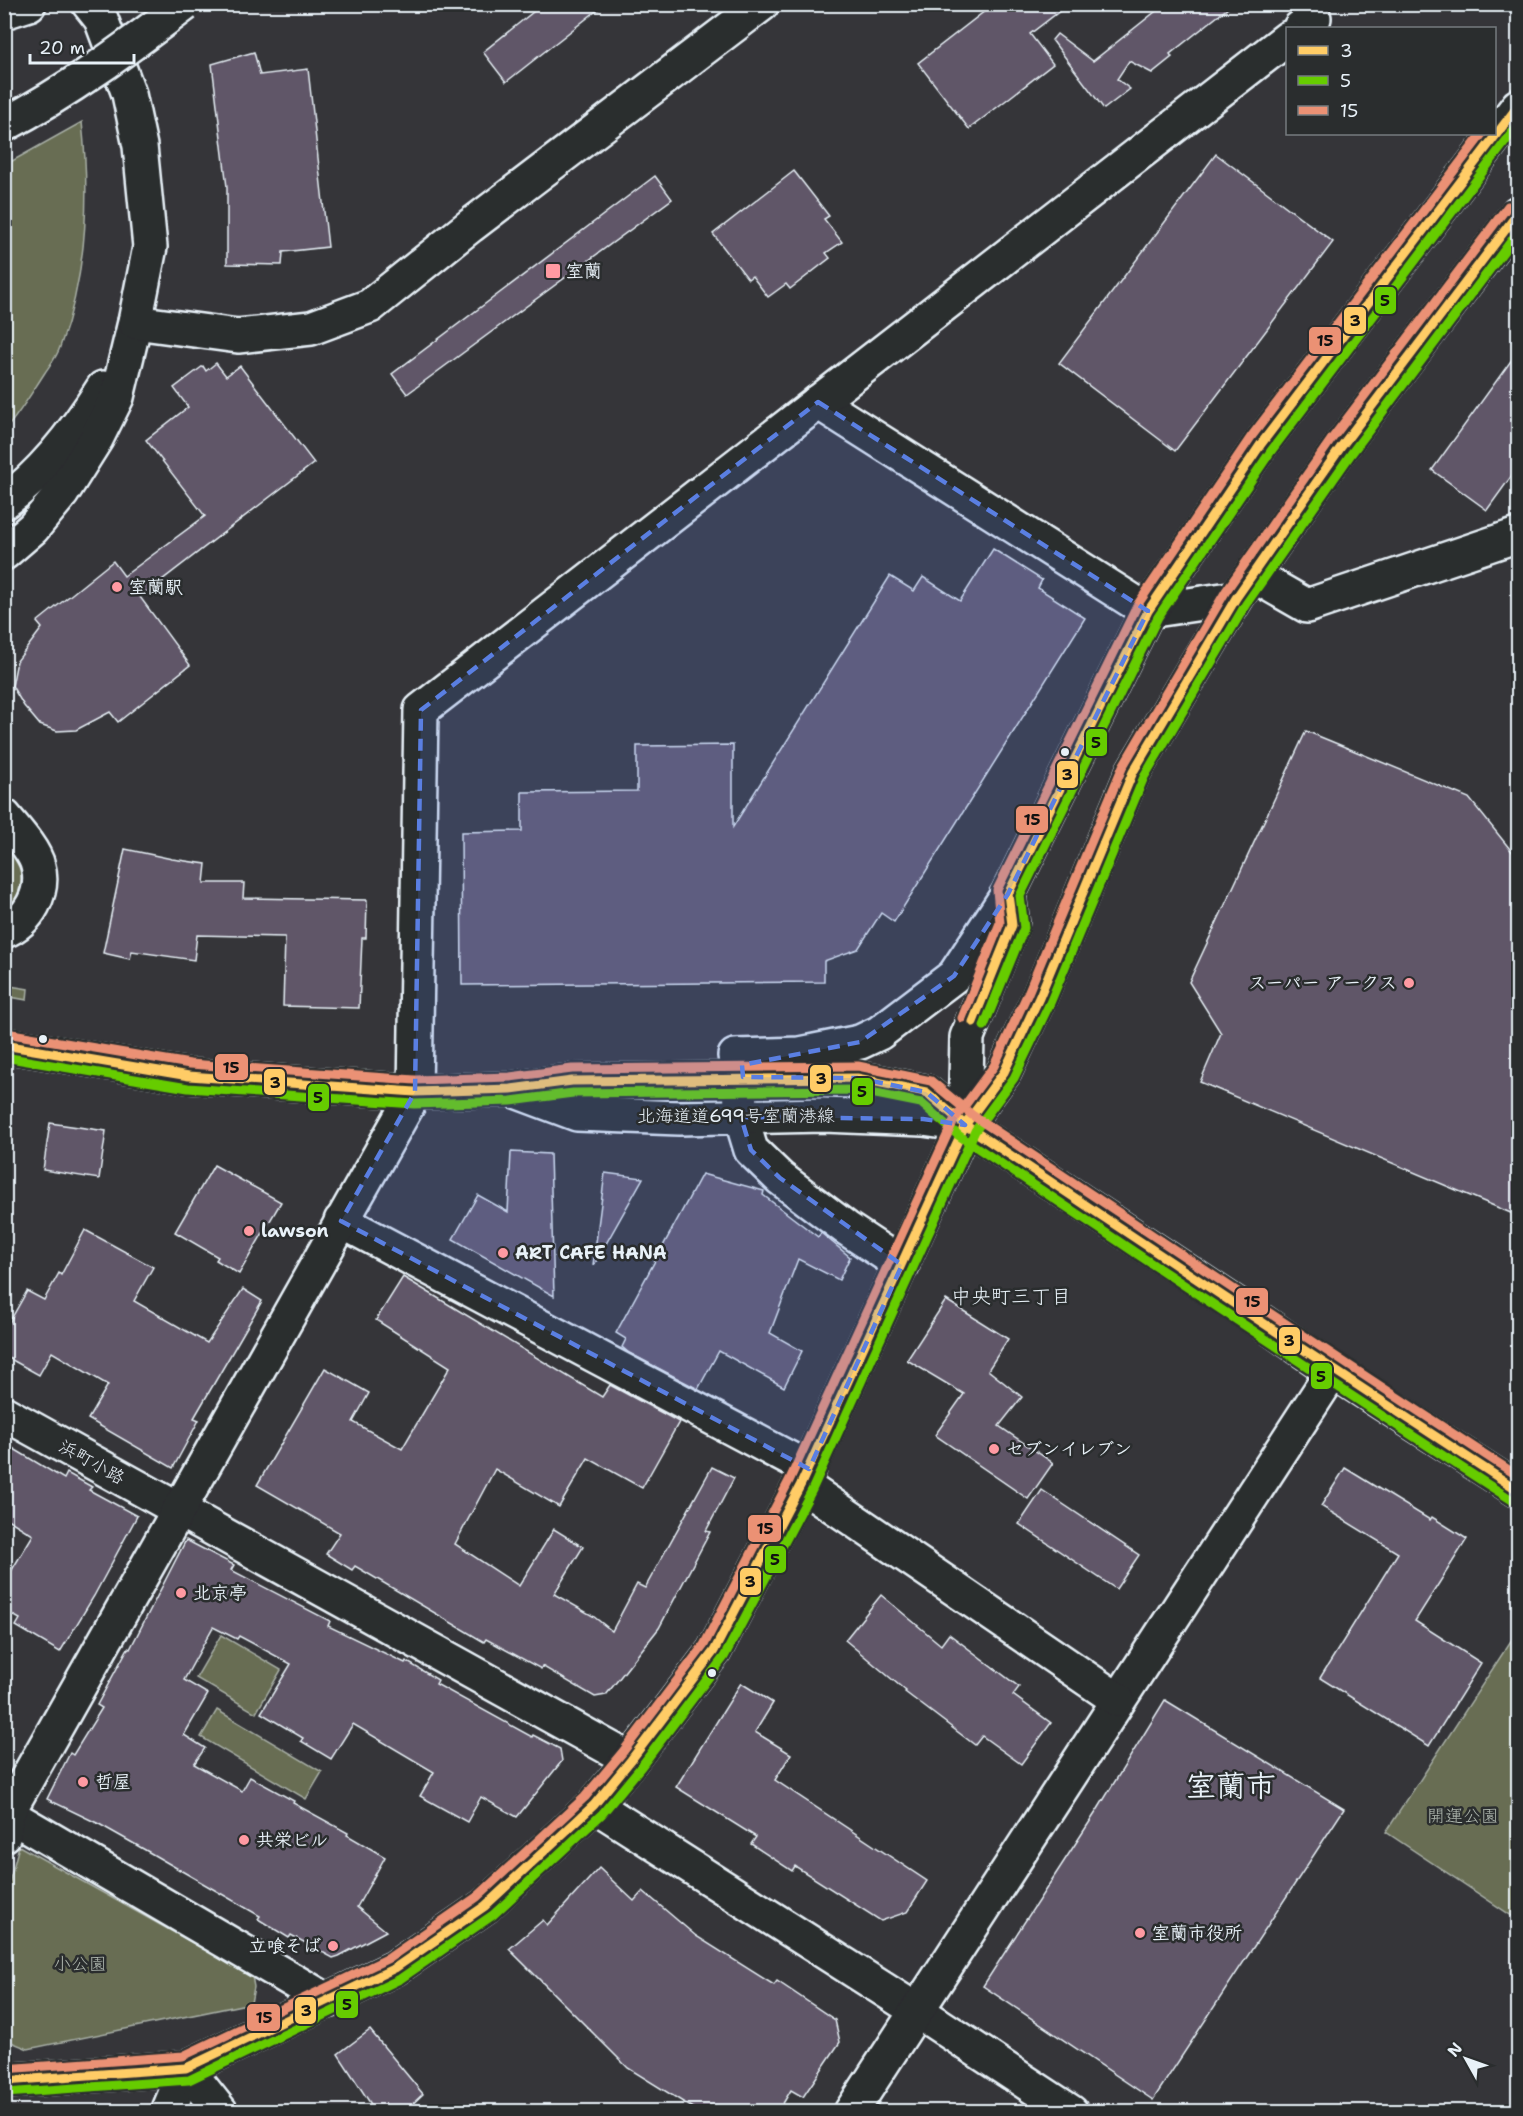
<svg xmlns="http://www.w3.org/2000/svg" width="1523" height="2116" font-family="'Shantell Sans','Klee One',sans-serif">
	<rect width="100%" height="100%" fill="#353539"/>
	<filter id="ink" filterUnits="userSpaceOnUse"><feTurbulence type="fractalNoise" baseFrequency=".0167" numOctaves="2"/><feDisplacementMap in="SourceGraphic" scale="12" xChannelSelector="R" yChannelSelector="G"/><feConvolveMatrix kernelMatrix="1 2 1 2 8 2 1 2 1" color-interpolation-filters="sRGB"/></filter>
	<g filter="url(#ink)">
		<!-- green -->
		<g fill="#676d53" stroke="#a8afa6" stroke-width="1.5">
			<path d="M82 122C90 197 87 275 60 347 57 357 49 366 44 374 31 394 20 413 5 430V165Z"/>
			<path d="M4 837C25 862 28 888 5 913Z"/>
			<path d="M4 985 28 989 27 1000 5 996Z"/>
			<path d="M1518 1630V1920L1386 1832Z"/>
			<path d="M221 1635 281 1670 256 1713 196 1678Z"/>
			<path d="M217 1710 322 1772 306 1799 201 1737Z"/>
			<path d="M19 1846 252 1976 254 1987 251 2003 28 2049 11 2042 4 1902Z"/>
		</g>
		<!-- building -->
		<g fill="#615767" stroke="#e8f1f8" stroke-width="1.5">
			<path d="M543 4H605L506 82 483 52Z"/>
			<path d="M994 4H1069L1030 34 1053 64 969 129 918 63Z"/>
			<path d="M1165 4H1233L1170 54 1172 57 1152 73 1129 61 1117 79 1130 89 1104 109 1052 40 1057 34 1093 61Z"/>
			<path d="M254 52 260 75 308 69 328 247 283 252 282 265 227 264V187L212 64Z"/>
			<path d="M1216 154 1333 242 1175 451 1059 363Z"/>
			<path d="M794 171 829 216 824 219 842 242 826 253 830 258 790 289 786 284 768 297 752 276 748 279 713 234Z"/>
			<path d="M655 176 672 199 407 394 392 374Z"/>
			<path d="M1518 351V467L1487 510 1432 470Z"/>
			<path d="M216 363 226 376 240 366 314 463 140 597 190 665 118 722 110 712 76 730 57 731 40 725 24 706 12 686 17 661 42 628 37 622 113 561 124 576 205 516 146 440 188 407 174 388 203 366 206 371Z"/>
			<path d="M993 549 1042 580 1038 588 1085 618 894 922 881 913 858 949 824 961V982L462 985 461 832 522 831V792L637 791V746L733 745V827L890 576 914 591 923 577 960 601Z"/>
			<path d="M1306 731 1469 798 1518 859V1216L1200 1082 1221 1033 1189 982Z"/>
			<path d="M125 849 172 859 206 864 204 883H244L243 898 367 900 366 938H362L359 1008 283 1006 285 937 197 935 194 960 132 951 130 959 103 953Z"/>
			<path d="M50 1123 106 1131 99 1179 43 1170Z"/>
			<path d="M511 1152 550 1154 554 1296 453 1239 478 1195 508 1212Z"/>
			<path d="M214 1165 281 1202 239 1274 216 1260 218 1257 175 1232Z"/>
			<path d="M605 1173 643 1178 594 1265H593Z"/>
			<path d="M702 1174 764 1191 763 1195 818 1237 821 1233 850 1257 839 1280 798 1259 770 1333 802 1351 784 1387 719 1351 698 1389 629 1353 622 1347 626 1339 616 1333Z"/>
			<path d="M85 1230 153 1267 134 1301 207 1343 243 1289 262 1301 194 1418 199 1420 173 1468 88 1419 108 1385 52 1352 39 1375 5 1356V1330L27 1291 44 1300 59 1273 61 1275Z"/>
			<path d="M403 1277 602 1397 610 1385 679 1422 642 1488 588 1458 559 1507 495 1469 455 1544 519 1586 554 1529 583 1547 554 1594 593 1616 612 1631 637 1584 645 1588 712 1467 734 1478 706 1531 710 1532 659 1628 606 1695 595 1697 542 1666 541 1669 486 1639 484 1642 355 1566 352 1570 326 1554 340 1533 257 1485 325 1368 369 1393 353 1422 402 1449 450 1367 376 1320Z"/>
			<path d="M946 1300 1008 1339 988 1370 1022 1397 999 1426 1053 1463 1028 1499 935 1435 964 1394 907 1360Z"/>
			<path d="M4 1443 64 1479 67 1473 92 1487 89 1490 137 1516 94 1596 60 1652 16 1626 20 1619 4 1610V1583L33 1535 4 1517Z"/>
			<path d="M1345 1468 1430 1520 1432 1517 1467 1539 1415 1621 1481 1663 1429 1746 1320 1678 1398 1553 1321 1506Z"/>
			<path d="M1042 1490 1139 1555 1116 1589 1019 1524Z"/>
			<path d="M186 1540 234 1565 231 1570 330 1621 328 1626 405 1663 406 1661 438 1680 436 1684 532 1737 533 1735 560 1749 562 1761 517 1817 481 1797 467 1822 420 1796 434 1772 353 1724 331 1759 301 1741 303 1738 261 1713 291 1664 239 1636 237 1639 213 1627 184 1680 208 1694 184 1735 205 1748 194 1764 242 1791 250 1777 294 1801 293 1803 348 1833 347 1835 385 1857 357 1907 386 1931 339 1956 333 1958 291 1935 289 1938 258 1919 260 1916 147 1851 99 1824 47 1799 70 1753 73 1755 102 1708 97 1705 128 1648 130 1649Z"/>
			<path d="M881 1595 941 1645 949 1634 1019 1687 1013 1695 1051 1723 1021 1764 982 1736 975 1745 905 1692 906 1691 845 1640Z"/>
			<path d="M741 1683 773 1703 755 1732 791 1754 775 1780 927 1881 907 1912 881 1921 795 1866 792 1871 751 1844 756 1837 676 1787Z"/>
			<path d="M1165 1700 1344 1809 1153 2100 983 1986 1098 1809Z"/>
			<path d="M599 1868 634 1901 643 1891 696 1936 774 1985 777 1981 835 2020 840 2042 803 2097 791 2090 778 2112H699L628 2068 509 1949 543 1920 547 1925Z"/>
			<path d="M370 2030 423 2094 404 2112H376L338 2054Z"/>
		</g>
		<g fill="none" stroke-linecap="round" stroke-linejoin="round">
			<!-- street casing -->
			<g stroke="#e8f1f8" stroke-width="38">
				<g id="street">
					<path d="M4 502C45 472 76 431 103 388"/>
					<path d="M4 553 33 528 62 493 96 439 117 397 135 322"/>
					<path d="M4 816C14 828 35 851 38 866 45 892 29 921 4 931"/>
					<path d="M740 1056 741 1117 751 1150 780 1178 846 1228 902 1265"/>
					<path d="M341 1221 809 1469"/>
					<path d="M4 1413 631 1760"/>
					<path d="M594 1805 916 2010 1071 2112"/>
					<path d="M4 1812 328 2001"/>
					<path d="M168 2112 186 2068"/>
					<path d="M851 2112 1333 1371"/>
				</g>
			</g>
			<!-- secondary casing -->
			<g stroke="#e8f1f8" stroke-width="38">
				<g id="secondary">
					<path d="M89 4 101 19 129 94 140 146 150 247 135 322 238 336 311 328 370 306 470 226 762 4"/>
					<path d="M1300 28 1314 18"/>
					<path d="M818 402 1148 611 1236 598"/>
					<path d="M1253 575 1307 606 1518 535"/>
					<path d="M4 1045 189 1076 415 1092 511 1089 572 1081 857 1078 926 1092 965 1125 1249 1313 1333 1371 1518 1490"/>
					<path d="M735 1056 800 1054 860 1042 879 1033 954 976 1008 894 1148 611 1261 444 1518 106"/>
					<path d="M513 1090 577 1114 679 1118 824 1115 923 1119 965 1125"/>
					<path d="M965 1125 967 1037 1012 925 1008 894"/>
					<path d="M801 1484 1118 1700"/>
					<path d="M4 1835 7 1814 415 1092 421 710 1288 38"/>
					<path d="M186 2068 221 2112"/>
					<path d="M4 2081 186 2068 395 1968 485 1906 594 1805 631 1760 714 1651 801 1484 965 1125 1004 1072 1039 998 1133 772 1236 598 1341 447 1518 213"/>
				</g>
			</g>
			<!-- highway casing -->
			<g stroke="#e8f1f8" stroke-width="38">
				<path id="highway" d="M4 12 29 4"/>
			</g>
			<!-- street -->
			<use href="#street" stroke="#2a2d2e" stroke-width="33"/>
			<!-- secondary -->
			<use href="#secondary" stroke="#2a2d2e" stroke-width="33"/>
			<!-- highway -->
			<use href="#highway" stroke="#2a2d2e" stroke-width="33"/>
			<!-- highway-bridge casing -->
			<g stroke="#e8f1f8" stroke-width="38" stroke-linecap="butt">
				<path id="highway-bridge" d="M4 125C69 91 127 48 185 4"/>
			</g>
			<!-- highway-bridge -->
			<use href="#highway-bridge" stroke="#2a2d2e" stroke-width="33"/>
			<!-- bus-1 casing -->
			<g stroke="#2a2d2e" stroke-width="14">
				<g id="bus-1">
					<path d="M973 1022 1012 925 1008 894 1148 611 1261 444 1518 106"/>
					<path d="M4 1045 189 1076 415 1092 511 1089 572 1081 857 1078 926 1092 965 1125C1149 1247 1332 1370 1518 1490"/>
					<path d="M4 2081 186 2068 395 1968 485 1906 594 1805 631 1760 714 1651 801 1484 965 1125 1004 1072 1039 998 1133 772 1236 598 1341 447 1518 213"/>
				</g>
			</g>
			<!-- bus-2 casing -->
			<g stroke="#2a2d2e" stroke-width="14">
				<g id="bus-2">
					<path d="M984 1026 1024 928 1020 896 1158 617 1271 451 1518 125"/>
					<path d="M4 1057 188 1088 414 1104 511 1101 573 1093 856 1090 921 1103 958 1135C1143 1257 1326 1381 1512 1500"/>
					<path d="M5 2093 189 2080 400 1979 493 1915 602 1814 640 1768 724 1657 812 1490 975 1131 1014 1078 1050 1003 1144 777 1246 604 1351 454 1518 232"/>
				</g>
			</g>
			<!-- bus-3 casing -->
			<g stroke="#2a2d2e" stroke-width="14">
				<g id="bus-3">
					<path d="M962 1018 1000 923 997 890 1138 604 1251 437 1482 134"/>
					<path d="M6 1033 190 1064 415 1080 510 1077 572 1069 858 1066 931 1081 972 1115C1154 1236 1335 1358 1518 1476"/>
					<path d="M4 2069 183 2056 389 1958 477 1897 585 1797 622 1753 704 1645 790 1479 954 1120 994 1066 1028 993 1123 766 1226 591 1331 440 1508 206"/>
				</g>
			</g>
			<!-- bus-1 -->
			<use href="#bus-1" stroke="#fc6" stroke-width="9"/>
			<!-- bus-2 -->
			<use href="#bus-2" stroke="#6c0" stroke-width="9"/>
			<!-- bus-3 -->
			<use href="#bus-3" stroke="#eb9174" stroke-width="9"/>
		</g>
	</g>
	<!-- marked area -->
	<path fill="#5a7fe2" fill-opacity="0.2" stroke="#5a7fe2" stroke-width="4.5" stroke-dasharray="12 8" stroke-linejoin="round" d="M818 402 1148 611 1008 894 954 976 860 1042 742 1065 743 1077 857 1078 926 1092 965 1125 923 1119 741 1117 751 1150 780 1178 902 1265 809 1469 341 1221 415 1092 421 710Z"/>
	<!-- markers -->
	<g fill="#ff9aa2" stroke="#2a2d2e" stroke-width="2">
		<rect x="545" y="263" width="16" height="16" rx="3"/>
		<circle cx="117" cy="587" r="6"/>
		<circle cx="1409" cy="983" r="6"/>
		<circle cx="249" cy="1231" r="6"/>
		<circle cx="503" cy="1253" r="6"/>
		<circle cx="994" cy="1449" r="6"/>
		<circle cx="181" cy="1593" r="6"/>
		<circle cx="83" cy="1782" r="6"/>
		<circle cx="244" cy="1840" r="6"/>
		<circle cx="1140" cy="1933" r="6"/>
		<circle cx="333" cy="1946" r="6"/>
	</g>
	<g fill="#e8f1f8" stroke="#2a2d2e" stroke-width="2">
		<circle cx="1065" cy="752" r="5"/>
		<circle cx="43" cy="1039" r="5"/>
		<circle cx="712" cy="1673" r="5"/>
	</g>
	<g text-anchor="middle" stroke-width="5" stroke-linejoin="round" paint-order="stroke">
		<!-- poi labels -->
		<g font-size="18" font-weight="bold" fill="#e8f1f8" stroke="#2a2d2e" text-anchor="start">
			<text x="566" y="277">室蘭</text>
			<text x="129" y="593">室蘭駅</text>
			<text x="1397" y="989" text-anchor="end">スーパー アークス</text>
			<text x="261" y="1237">lawson</text>
			<text x="515" y="1259">ART CAFE HANA</text>
			<text x="1006" y="1455">セブンイレブン</text>
			<text x="193" y="1599">北京亭</text>
			<text x="95" y="1788">哲屋</text>
			<text x="256" y="1846">共栄ビル</text>
			<text x="1152" y="1939">室蘭市役所</text>
			<text x="321" y="1952" text-anchor="end">立喰そば</text>
		</g>
		<!-- street labels -->
		<g font-size="18" fill="#e8f1f8" stroke="#2a2d2e">
			<text x="736" y="1122">北海道道699号室蘭港線</text>
			<text transform="translate(92 1462) rotate(29)" y="6">浜町小路</text>
		</g>
		<!-- park labels -->
		<g font-size="18" fill="#aeb6ae" stroke="#2a2d2e">
			<text x="1463" y="1822">開運公園</text>
			<text x="80" y="1970">小公園</text>
		</g>
		<!-- neighbourhood labels -->
		<g font-size="20" fill="#e8f1f8" stroke="#2a2d2e">
			<text x="1011" y="1303">中央町三丁目</text>
		</g>
		<!-- town labels -->
		<g font-size="30" font-weight="bold" fill="#e8f1f8" stroke="#2a2d2e">
			<text x="1231" y="1796">室蘭市</text>
		</g>
	</g>
	<g stroke="#2a2d2e" stroke-width="2">
		<rect x="1374" y="286" width="23" height="29" rx="6" fill="#6c0"/>
		<rect x="1343" y="306" width="24" height="29" rx="6" fill="#fc6"/>
		<rect x="1308" y="326" width="34" height="29" rx="6" fill="#eb9174"/>
		<rect x="1085" y="728" width="23" height="29" rx="6" fill="#6c0"/>
		<rect x="1056" y="760" width="23" height="29" rx="6" fill="#fc6"/>
		<rect x="1015" y="805" width="34" height="29" rx="6" fill="#eb9174"/>
		<rect x="214" y="1053" width="35" height="28" rx="6" fill="#eb9174"/>
		<rect x="809" y="1064" width="23" height="29" rx="6" fill="#fc6"/>
		<rect x="263" y="1068" width="23" height="28" rx="6" fill="#fc6"/>
		<rect x="851" y="1077" width="23" height="29" rx="6" fill="#6c0"/>
		<rect x="307" y="1083" width="23" height="29" rx="6" fill="#6c0"/>
		<rect x="1235" y="1287" width="34" height="29" rx="6" fill="#eb9174"/>
		<rect x="1278" y="1326" width="23" height="29" rx="6" fill="#fc6"/>
		<rect x="1310" y="1362" width="23" height="28" rx="6" fill="#6c0"/>
		<rect x="747" y="1514" width="35" height="29" rx="6" fill="#eb9174"/>
		<rect x="764" y="1545" width="23" height="29" rx="6" fill="#6c0"/>
		<rect x="739" y="1567" width="23" height="29" rx="6" fill="#fc6"/>
		<rect x="335" y="1990" width="24" height="29" rx="6" fill="#6c0"/>
		<rect x="294" y="1996" width="23" height="29" rx="6" fill="#fc6"/>
		<rect x="246" y="2003" width="35" height="29" rx="6" fill="#eb9174"/>
	</g>
	<g font-size="16" text-anchor="middle" font-weight="bold" fill="#111">
		<text x="1385" y="306">5</text>
		<text x="1355" y="326">3</text>
		<text x="1325" y="346">15</text>
		<text x="1096" y="748">5</text>
		<text x="1067" y="780">3</text>
		<text x="1032" y="825">15</text>
		<text x="231" y="1073">15</text>
		<text x="821" y="1084">3</text>
		<text x="275" y="1088">3</text>
		<text x="862" y="1097">5</text>
		<text x="318" y="1103">5</text>
		<text x="1252" y="1307">15</text>
		<text x="1289" y="1346">3</text>
		<text x="1321" y="1382">5</text>
		<text x="765" y="1534">15</text>
		<text x="775" y="1565">5</text>
		<text x="750" y="1587">3</text>
		<text x="347" y="2010">5</text>
		<text x="306" y="2016">3</text>
		<text x="264" y="2023">15</text>
	</g>
	<!-- margin -->
	<rect width="1523" height="2116" fill="none" stroke="#2a2d2e" stroke-width="24"/>
	<rect x="12" y="12" width="1499" height="2092" fill="none" stroke="#e8f1f8" stroke-width="2" filter="url(#ink)"/>
	<!-- legend -->
	<rect x="1286" y="27" width="210" height="108" fill="#2a2d2e" stroke="#767b7f" stroke-width="1.5"/>
	<rect x="1298" y="46" width="30" height="9" fill="#ffcc66" stroke="#767b7f" stroke-width="1.5"/>
	<text x="1340" y="57" font-size="18" fill="#e8f1f8">3</text>
	<rect x="1298" y="76" width="30" height="9" fill="#66cc00" stroke="#767b7f" stroke-width="1.5"/>
	<text x="1340" y="87" font-size="18" fill="#e8f1f8">5</text>
	<rect x="1298" y="106" width="30" height="9" fill="#eb9174" stroke="#767b7f" stroke-width="1.5"/>
	<text x="1340" y="117" font-size="18" fill="#e8f1f8">15</text>
	<!-- north arrow -->
	<g transform="translate(1466 2059) rotate(310)" stroke="#2a2d2e" stroke-width="4.5" paint-order="stroke">
	<path d="M0-4.5L10 22L0 15L-10 22Z" fill="#e8f1f8"/>
	<text y="-9" font-size="16" font-weight="bold" text-anchor="middle" fill="#e8f1f8">N</text>
	</g>
	<!-- scale -->
	<path d="M30 54v9h104v-9" fill="none" stroke="#e8f1f8" stroke-width="3"/>
	<text x="39" y="54" font-size="18" fill="#e8f1f8" stroke="#2a2d2e" stroke-width="4.5" paint-order="stroke">20 m</text>
</svg>
